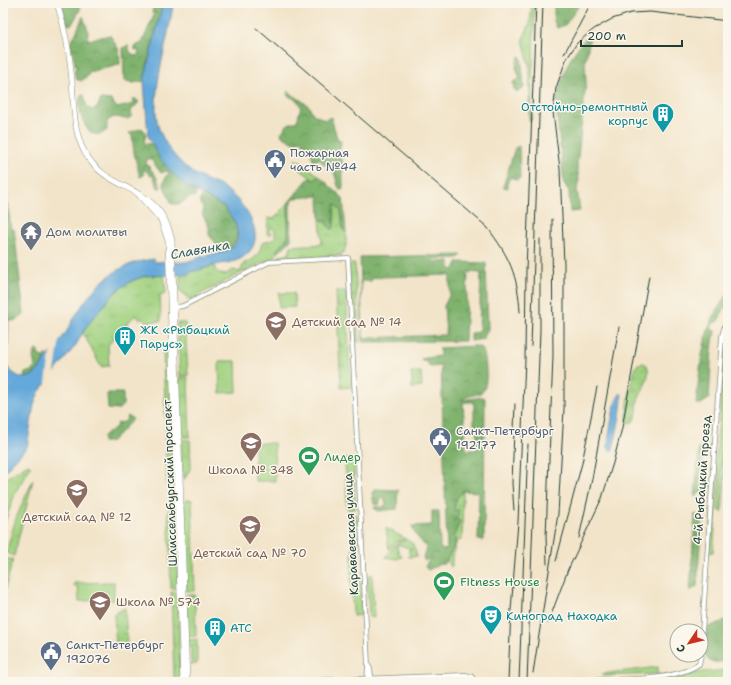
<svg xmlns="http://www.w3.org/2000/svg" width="731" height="685" font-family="'Shantell Sans',sans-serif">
	<defs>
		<pattern id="grass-tufts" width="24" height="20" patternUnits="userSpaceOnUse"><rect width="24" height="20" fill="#a1d180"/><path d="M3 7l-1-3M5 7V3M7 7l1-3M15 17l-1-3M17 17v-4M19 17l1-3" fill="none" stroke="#8ab46f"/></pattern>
		<pattern id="forest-crowns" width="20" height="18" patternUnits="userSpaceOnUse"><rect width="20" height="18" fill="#80b36e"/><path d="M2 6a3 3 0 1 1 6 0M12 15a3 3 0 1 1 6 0" fill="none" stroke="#68935b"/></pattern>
		<pattern id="wetland-marsh" width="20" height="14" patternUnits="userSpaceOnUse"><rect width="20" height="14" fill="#a1d180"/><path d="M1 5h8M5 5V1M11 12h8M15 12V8" fill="none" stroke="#8ab46f"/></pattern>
		<pattern id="park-crowns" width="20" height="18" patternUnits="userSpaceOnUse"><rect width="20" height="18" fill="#a1d180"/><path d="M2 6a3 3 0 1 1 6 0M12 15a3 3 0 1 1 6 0" fill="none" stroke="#8ab46f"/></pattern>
	</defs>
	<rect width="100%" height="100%" fill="#fbf7ec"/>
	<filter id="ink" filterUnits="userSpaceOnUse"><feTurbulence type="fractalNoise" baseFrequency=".025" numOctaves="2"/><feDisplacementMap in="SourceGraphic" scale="8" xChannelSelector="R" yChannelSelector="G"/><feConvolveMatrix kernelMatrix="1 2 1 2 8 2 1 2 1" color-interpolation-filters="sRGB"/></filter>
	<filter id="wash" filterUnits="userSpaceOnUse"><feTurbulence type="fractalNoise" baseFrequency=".012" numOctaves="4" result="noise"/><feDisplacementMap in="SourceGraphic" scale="16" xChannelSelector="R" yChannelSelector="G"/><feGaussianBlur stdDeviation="0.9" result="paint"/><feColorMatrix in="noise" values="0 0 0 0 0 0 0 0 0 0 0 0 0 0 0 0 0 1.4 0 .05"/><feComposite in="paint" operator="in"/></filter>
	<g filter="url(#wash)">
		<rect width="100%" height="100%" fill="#f2e4c9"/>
		<!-- grass -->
		<g fill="url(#grass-tufts)" stroke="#60875a">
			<path d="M532 3H535L531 121H529L530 69 523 39 530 23Z"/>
			<path d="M295 160 300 161 319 176 314 180 294 165 293 163Z"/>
			<path d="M288 203V236L277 250 275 258 261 263 189 300 186 295 180 291V274H189L190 272 215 266V270C223 277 225 275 233 270L240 272 244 263C255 261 260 253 262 243L275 239V231L273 228H270L271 235 267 234 268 218 274 219Z"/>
			<path d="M335 204 341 211 343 230 346 232V246L343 253 337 256 277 259 279 256 289 254 291 246 322 244 320 219 324 221 331 229 334 228Z"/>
			<path d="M351 264H355L359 343 354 339 349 266Z"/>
			<path d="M164 274 166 293 160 295 161 321 146 322 144 319H139L135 315 108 345 109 366 101 367 83 333 86 327C110 297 122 276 164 274Z"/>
			<path d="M336 291H346L351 387 341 388Z"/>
			<path d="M177 323H185L188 376 180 377Z"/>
			<path d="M169 342 171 407H165L163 347Z"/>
			<path d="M728 349V437L722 512 719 511 723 432 713 552 709 553 724 353Z"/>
			<path d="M188 378 190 437H181L179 379Z"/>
			<path d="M165 410 172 412 174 486H167Z"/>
			<path d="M181 440H190L191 467 184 480V476H182Z"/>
			<path d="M345 459H354L355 509 349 510 347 508Z"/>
			<path d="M33 480 14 556 6 553 16 518Z"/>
			<path d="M463 491 462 540 457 541 452 558V566H450L447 560 455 544 456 530 460 521 457 519 454 521V519L458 516 456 510 454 512V511L456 499Z"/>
			<path d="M187 500H192L195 591H186L183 503Z"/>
			<path d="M168 510H175L176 551 170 553Z"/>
			<path d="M348 514 357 515 360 573 351 574 353 540Z"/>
			<path d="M386 528 406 539 398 541 389 550Z"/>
			<path d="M408 540 413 544 417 556 408 557 410 554 408 550 412 549 397 544 398 551 402 557 397 559 385 557 399 542Z"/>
			<path d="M170 556 177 557 178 588 171 589Z"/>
			<path d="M5 559H13L3 597V568Z"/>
			<path d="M372 574 374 618 369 617 367 578Z"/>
			<path d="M351 577 360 578 362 615 353 616Z"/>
			<path d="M171 592 178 593 180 677H174Z"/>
			<path d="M186 595H195L196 636H187Z"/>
			<path d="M197 639V664H191V646H188V640Z"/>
			<path d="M658 667V674L602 676V674Z"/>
			<path d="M728 670V682H644L648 680 676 678 702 672Z"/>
		</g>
		<!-- forest -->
		<g fill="url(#forest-crowns)" stroke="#507851" fill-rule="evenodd">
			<path d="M61 3H80V10L72 24 68 25 66 22Z"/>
			<path d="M154 3H163C156 29 149 54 144 81L133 83 124 80 123 48 128 45 130 52 135 56 138 55 139 51 135 50V46L142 43 155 13H152Z"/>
			<path d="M554 3H581L565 25 557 28 554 21Z"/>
			<path d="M83 16 88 30V40L110 35 119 50 120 64 119 65 90 72 87 77 81 81 76 79 74 70 76 68 70 42C76 36 79 25 83 16Z"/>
			<path d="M591 34 585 62 586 82 577 166 579 180 577 190 580 211 570 212 569 191 564 184 556 107 562 105 561 102 556 103C562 77 569 52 591 34Z"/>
			<path d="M519 56 521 57 524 86 523 89 517 92 514 89 513 82 520 79 516 67Z"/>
			<path d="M288 91 309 106 313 114 325 120 331 117 337 138 341 141 340 148 336 152 335 156 342 157 343 189H340C336 184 337 178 334 173 328 166 322 165 320 158L318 159 316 163H314L310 150 307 149V145L303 143 302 140 294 143 282 136 281 133 288 124 297 121 301 107 298 101 287 95Z"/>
			<path d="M81 95H84L87 107 92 110 97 108 101 99 111 100 117 108 133 104 132 99H136L139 102 131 111 132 116C127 121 123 118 116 117 113 117 110 119 107 121V130C87 148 75 107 81 95Z"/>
			<path d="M3 122 8 175H4L11 230 14 229 24 314C20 319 16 321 10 321L8 309 10 289 3 232Z"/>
			<path d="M142 128 146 133 144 143 151 144C163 163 177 180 196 192V196L188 198 180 204H172L163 184 166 176 170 173 166 171 161 173 150 158 147 160 146 163 156 176 161 188H158L153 176 150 175 143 168 144 175 140 177 134 153 132 135 129 133Z"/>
			<path d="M519 146 520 178 517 180 510 177 507 184 508 188 503 187 515 148Z"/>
			<path d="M319 176 343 198 346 232 343 230 341 211 335 204 334 207V228L331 229 324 221 320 219 319 196 294 198 290 205 291 240 278 253 277 250 288 236V203L309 178 314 180Z"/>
			<path d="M202 196C210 199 219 202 225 208 239 222 243 242 224 253L218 252 217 245 209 235V226L203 216V208L199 202Z"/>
			<path d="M462 255 458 258 432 259 431 261 450 262V269L454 270 457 262 486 263 488 330 483 339 471 341V333L479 332 481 273 468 272 465 341 363 342 360 257ZM450 275V294L444 306 446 335 363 338 360 281H371L372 278 382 277Z"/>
			<path d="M728 294V303L717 322 713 323 711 329 715 331C710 354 711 376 709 399L701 404H696C701 364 701 327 728 294Z"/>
			<path d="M476 346 482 348C486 355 489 387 482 392 476 396 467 395 461 400L484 397 485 399 484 540H478L479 492 463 491 456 499 454 511 459 509 458 516 454 521 457 519 460 521 456 530 455 544 444 564H440L428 570 425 566 432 557 425 561 423 558 426 547 415 534 412 526 432 525V511H439L440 547 443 550 447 549 441 366 430 367 427 362 422 361 421 359 440 356V348ZM467 402H474V428H477V450H466L463 403Z"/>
			<path d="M38 350 39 356 44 357 46 354V358C40 367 35 377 24 378L25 373 31 371 35 367 33 356 35 351Z"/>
			<path d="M109 393H123V405L118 410 108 409 107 394Z"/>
			<path d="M128 416 133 419 111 442H103V436L116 427 118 423 125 422Z"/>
			<path d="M699 448 703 450 701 471 704 475 703 492 698 493 697 496 695 497Z"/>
			<path d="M375 489 398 490 397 509 379 511 375 509 374 507H384L386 504 384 498 381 499 379 505 374 504 372 493Z"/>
			<path d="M695 514 702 517 697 586 690 591Z"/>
			<path d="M726 620 728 625V661C723 661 716 663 712 662 700 658 705 637 706 628Z"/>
		</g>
		<!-- wetland -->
		<path fill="url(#wetland-marsh)" stroke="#60875a" d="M643 363 647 365C652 376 641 391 638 401 636 408 639 415 633 422L628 423C625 415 632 369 638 364Z"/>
		<!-- park -->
		<g fill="url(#park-crowns)" stroke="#60875a">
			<path d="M411 372H421L422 387 412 388Z"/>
			<path d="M28 464 31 466 16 491 3 528V480Z"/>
			<path d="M125 608 127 645H116L114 614Z"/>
		</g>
		<!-- garden -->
		<g fill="#a1d180" stroke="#60875a">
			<path d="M279 293H294L295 307 279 308Z"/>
			<path d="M219 361H236L237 392 220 393Z"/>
			<path d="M254 443H274L275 481H255Z"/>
			<path d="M114 582V600L79 601 78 586H74V583Z"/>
		</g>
		<!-- water -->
		<g fill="#65a9da" stroke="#427387">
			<path d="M163 3H173C170 38 148 96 159 129 165 145 176 159 189 170 200 179 213 181 224 188 245 203 273 241 240 259 234 262 227 263 220 264 210 266 200 270 190 272V274L145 276 133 280 116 291 86 327 76 345 39 392 34 405 27 447 3 473V360C7 368 18 381 29 377 38 374 43 363 49 355 54 347 62 339 67 331 87 294 108 264 154 259V262C163 261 182 264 189 261 195 258 217 252 224 253L235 245 238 237 236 225 231 217 224 207 186 186 172 173 161 160 148 136 144 81Z"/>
			<path d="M3 232C8 271 10 308 8 346L3 347Z"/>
			<path d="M621 393C625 399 615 440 613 449L611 451 608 448C608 438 614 398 621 393Z"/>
		</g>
		<!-- pier -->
		<path fill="#f2e4c9" d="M60 337 54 378 45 389 51 349Z"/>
	</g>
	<g filter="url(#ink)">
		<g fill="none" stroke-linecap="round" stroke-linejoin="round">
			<!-- tertiary casing -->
			<g stroke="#88907e" stroke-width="5.5">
				<g id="tertiary">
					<path d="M172 308 183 306 269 262 348 258 368 665 367 682"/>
					<path d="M701 648 722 336 728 315"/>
					<path d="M368 665 370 669 372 682"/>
					<path d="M281 682 465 675 471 676 476 682"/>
					<path d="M387 682 466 679 472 682"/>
					<path d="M572 682 578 680C610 679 673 683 699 664L701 655"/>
				</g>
			</g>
			<!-- primary casing -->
			<g stroke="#88907e" stroke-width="6">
				<g id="primary">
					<path d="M57 3C65 28 70 55 72 81 74 105 73 132 85 153 110 196 159 181 172 240L187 682"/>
					<path d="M139 195 161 220 168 241 183 682"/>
				</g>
			</g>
			<!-- tertiary -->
			<use href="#tertiary" stroke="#fff" stroke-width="4"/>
			<!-- primary -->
			<use href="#primary" stroke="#fff" stroke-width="5"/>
			<!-- rail -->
			<g stroke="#1f3d34" stroke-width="1">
				<path d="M256 28 487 227C509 256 518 275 520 312"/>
				<path d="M564 54 591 3"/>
				<path d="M531 346 543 3"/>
				<path d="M514 510 512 483 515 404"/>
				<path d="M579 538 592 479 619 327"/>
				<path d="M556 561 582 463 597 387"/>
				<path d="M547 564 546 536 553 356 552 219"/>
				<path d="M567 572 602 498 613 463 622 428 649 276"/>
				<path d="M548 623 569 567"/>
				<path d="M533 673 558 514 564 409V264L560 169 553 112 556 88 566 60 577 43 594 29 612 19 631 13 650 12 728 21"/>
				<path d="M508 682 511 610 518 522 525 360 526 271 536 3"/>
				<path d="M519 682 528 444"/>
				<path d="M527 682 540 330V239"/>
			</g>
		</g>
	</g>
	<!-- icons -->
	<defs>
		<g id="building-pin" transform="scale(1.15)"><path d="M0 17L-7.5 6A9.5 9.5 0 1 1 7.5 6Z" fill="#0f9aa8" stroke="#fbf7ec"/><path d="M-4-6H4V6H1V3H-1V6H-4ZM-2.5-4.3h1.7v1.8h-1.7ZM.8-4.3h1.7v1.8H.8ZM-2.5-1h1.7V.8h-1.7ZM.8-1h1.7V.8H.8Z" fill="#fff"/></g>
		<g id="civic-pin" transform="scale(1.15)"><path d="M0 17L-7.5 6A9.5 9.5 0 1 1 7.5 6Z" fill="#5c6f8a" stroke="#fbf7ec"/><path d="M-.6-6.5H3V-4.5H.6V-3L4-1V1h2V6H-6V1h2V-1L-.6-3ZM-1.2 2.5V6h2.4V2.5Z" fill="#fff"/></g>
		<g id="temple-pin" transform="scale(1.15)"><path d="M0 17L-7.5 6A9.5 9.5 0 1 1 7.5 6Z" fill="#6b7280" stroke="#fbf7ec"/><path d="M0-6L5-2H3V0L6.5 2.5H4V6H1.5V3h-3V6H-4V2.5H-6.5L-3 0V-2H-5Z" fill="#fff"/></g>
		<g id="school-pin" transform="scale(1.15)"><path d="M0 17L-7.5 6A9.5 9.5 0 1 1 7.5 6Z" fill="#8d6e63" stroke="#fbf7ec"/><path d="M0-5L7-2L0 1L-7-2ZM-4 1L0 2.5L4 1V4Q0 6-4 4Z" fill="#fff"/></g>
		<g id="stadium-pin" transform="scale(1.15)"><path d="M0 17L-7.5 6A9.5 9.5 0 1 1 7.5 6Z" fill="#2e9e5b" stroke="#fbf7ec"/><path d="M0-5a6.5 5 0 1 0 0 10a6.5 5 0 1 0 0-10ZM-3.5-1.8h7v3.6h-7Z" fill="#fff"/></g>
		<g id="theatre-pin" transform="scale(1.15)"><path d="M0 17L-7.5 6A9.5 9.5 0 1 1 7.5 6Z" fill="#0f9aa8" stroke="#fbf7ec"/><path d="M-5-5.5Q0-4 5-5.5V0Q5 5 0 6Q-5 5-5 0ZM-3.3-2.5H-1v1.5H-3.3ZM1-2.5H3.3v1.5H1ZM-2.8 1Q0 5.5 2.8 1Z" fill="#fff"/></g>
	</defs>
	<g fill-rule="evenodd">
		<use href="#building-pin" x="663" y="114"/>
		<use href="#civic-pin" x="275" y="160"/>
		<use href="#temple-pin" x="31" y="232"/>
		<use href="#school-pin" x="276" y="322"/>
		<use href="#building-pin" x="125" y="337"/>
		<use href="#civic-pin" x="440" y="438"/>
		<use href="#school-pin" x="251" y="443"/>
		<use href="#stadium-pin" x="309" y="457"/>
		<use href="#school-pin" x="77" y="490"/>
		<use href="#school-pin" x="250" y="526"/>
		<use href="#stadium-pin" x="444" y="582"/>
		<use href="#school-pin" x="100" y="602"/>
		<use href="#theatre-pin" x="491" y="616"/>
		<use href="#building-pin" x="215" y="628"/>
		<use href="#civic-pin" x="51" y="652"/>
	</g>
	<g text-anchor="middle" stroke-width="3" stroke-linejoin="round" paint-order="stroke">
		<!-- culture labels -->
		<g font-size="12" fill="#0d838f" stroke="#fbf7ec" text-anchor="start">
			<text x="648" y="111" text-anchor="end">Отстойно-ремонтный<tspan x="648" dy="14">корпус</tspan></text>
			<text x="140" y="334">ЖК «Рыбацкий<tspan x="140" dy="14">Парус»</tspan></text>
			<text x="506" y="620">Киноград Находка</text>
			<text x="230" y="632">АТС</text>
		</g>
		<!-- service labels -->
		<g font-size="12" fill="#4e5e75" stroke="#fbf7ec" text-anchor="start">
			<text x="290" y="157">Пожарная<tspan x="290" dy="14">часть №44</tspan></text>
			<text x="456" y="435">Санкт-Петербург<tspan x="456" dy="14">192177</tspan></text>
			<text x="66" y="649">Санкт-Петербург<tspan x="66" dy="14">192076</tspan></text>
		</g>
		<!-- worship labels -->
		<g font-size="12" fill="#5b616d" stroke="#fbf7ec" text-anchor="start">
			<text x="46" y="236">Дом молитвы</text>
		</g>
		<!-- education labels -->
		<g font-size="12" fill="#785e54" stroke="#fbf7ec">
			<text x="292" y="326" text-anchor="start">Детский сад № 14</text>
			<text x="251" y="474">Школа № 348</text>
			<text x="77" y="521">Детский сад № 12</text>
			<text x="250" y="557">Детский сад № 70</text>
			<text x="116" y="606" text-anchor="start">Школа № 574</text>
		</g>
		<!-- leisure labels -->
		<g font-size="12" fill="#27864d" stroke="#fbf7ec" text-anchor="start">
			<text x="324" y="461">Лидер</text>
			<text x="460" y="586">Fitness House</text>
		</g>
		<!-- street labels -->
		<g font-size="12" fill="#1f3d34" stroke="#fbf7ec">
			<text transform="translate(702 480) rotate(-86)" y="4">4-й Рыбацкий проезд</text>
			<text transform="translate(170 483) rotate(-92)" y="4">Шлиссельбургский проспект</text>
			<text transform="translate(351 534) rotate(-93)" y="4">Караваевская улица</text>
		</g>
		<!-- water labels -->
		<g font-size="13" font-style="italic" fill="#345d66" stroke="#fbf7ec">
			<text transform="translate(200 249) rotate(-10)" y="5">Славянка</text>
		</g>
	</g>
	<!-- margin -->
	<rect width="731" height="685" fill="none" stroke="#fbf7ec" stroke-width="16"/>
	<!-- north arrow -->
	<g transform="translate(689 643) rotate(235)"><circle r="19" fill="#fbf7ec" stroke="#a3ada2"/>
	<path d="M0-3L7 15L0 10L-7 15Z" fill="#c8321e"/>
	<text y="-6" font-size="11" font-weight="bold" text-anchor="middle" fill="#1f3d34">С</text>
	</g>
	<!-- scale -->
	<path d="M581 40v6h101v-6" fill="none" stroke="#1f3d34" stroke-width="2"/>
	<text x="587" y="40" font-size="12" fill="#1f3d34" stroke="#fbf7ec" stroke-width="3" paint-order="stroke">200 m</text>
</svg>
